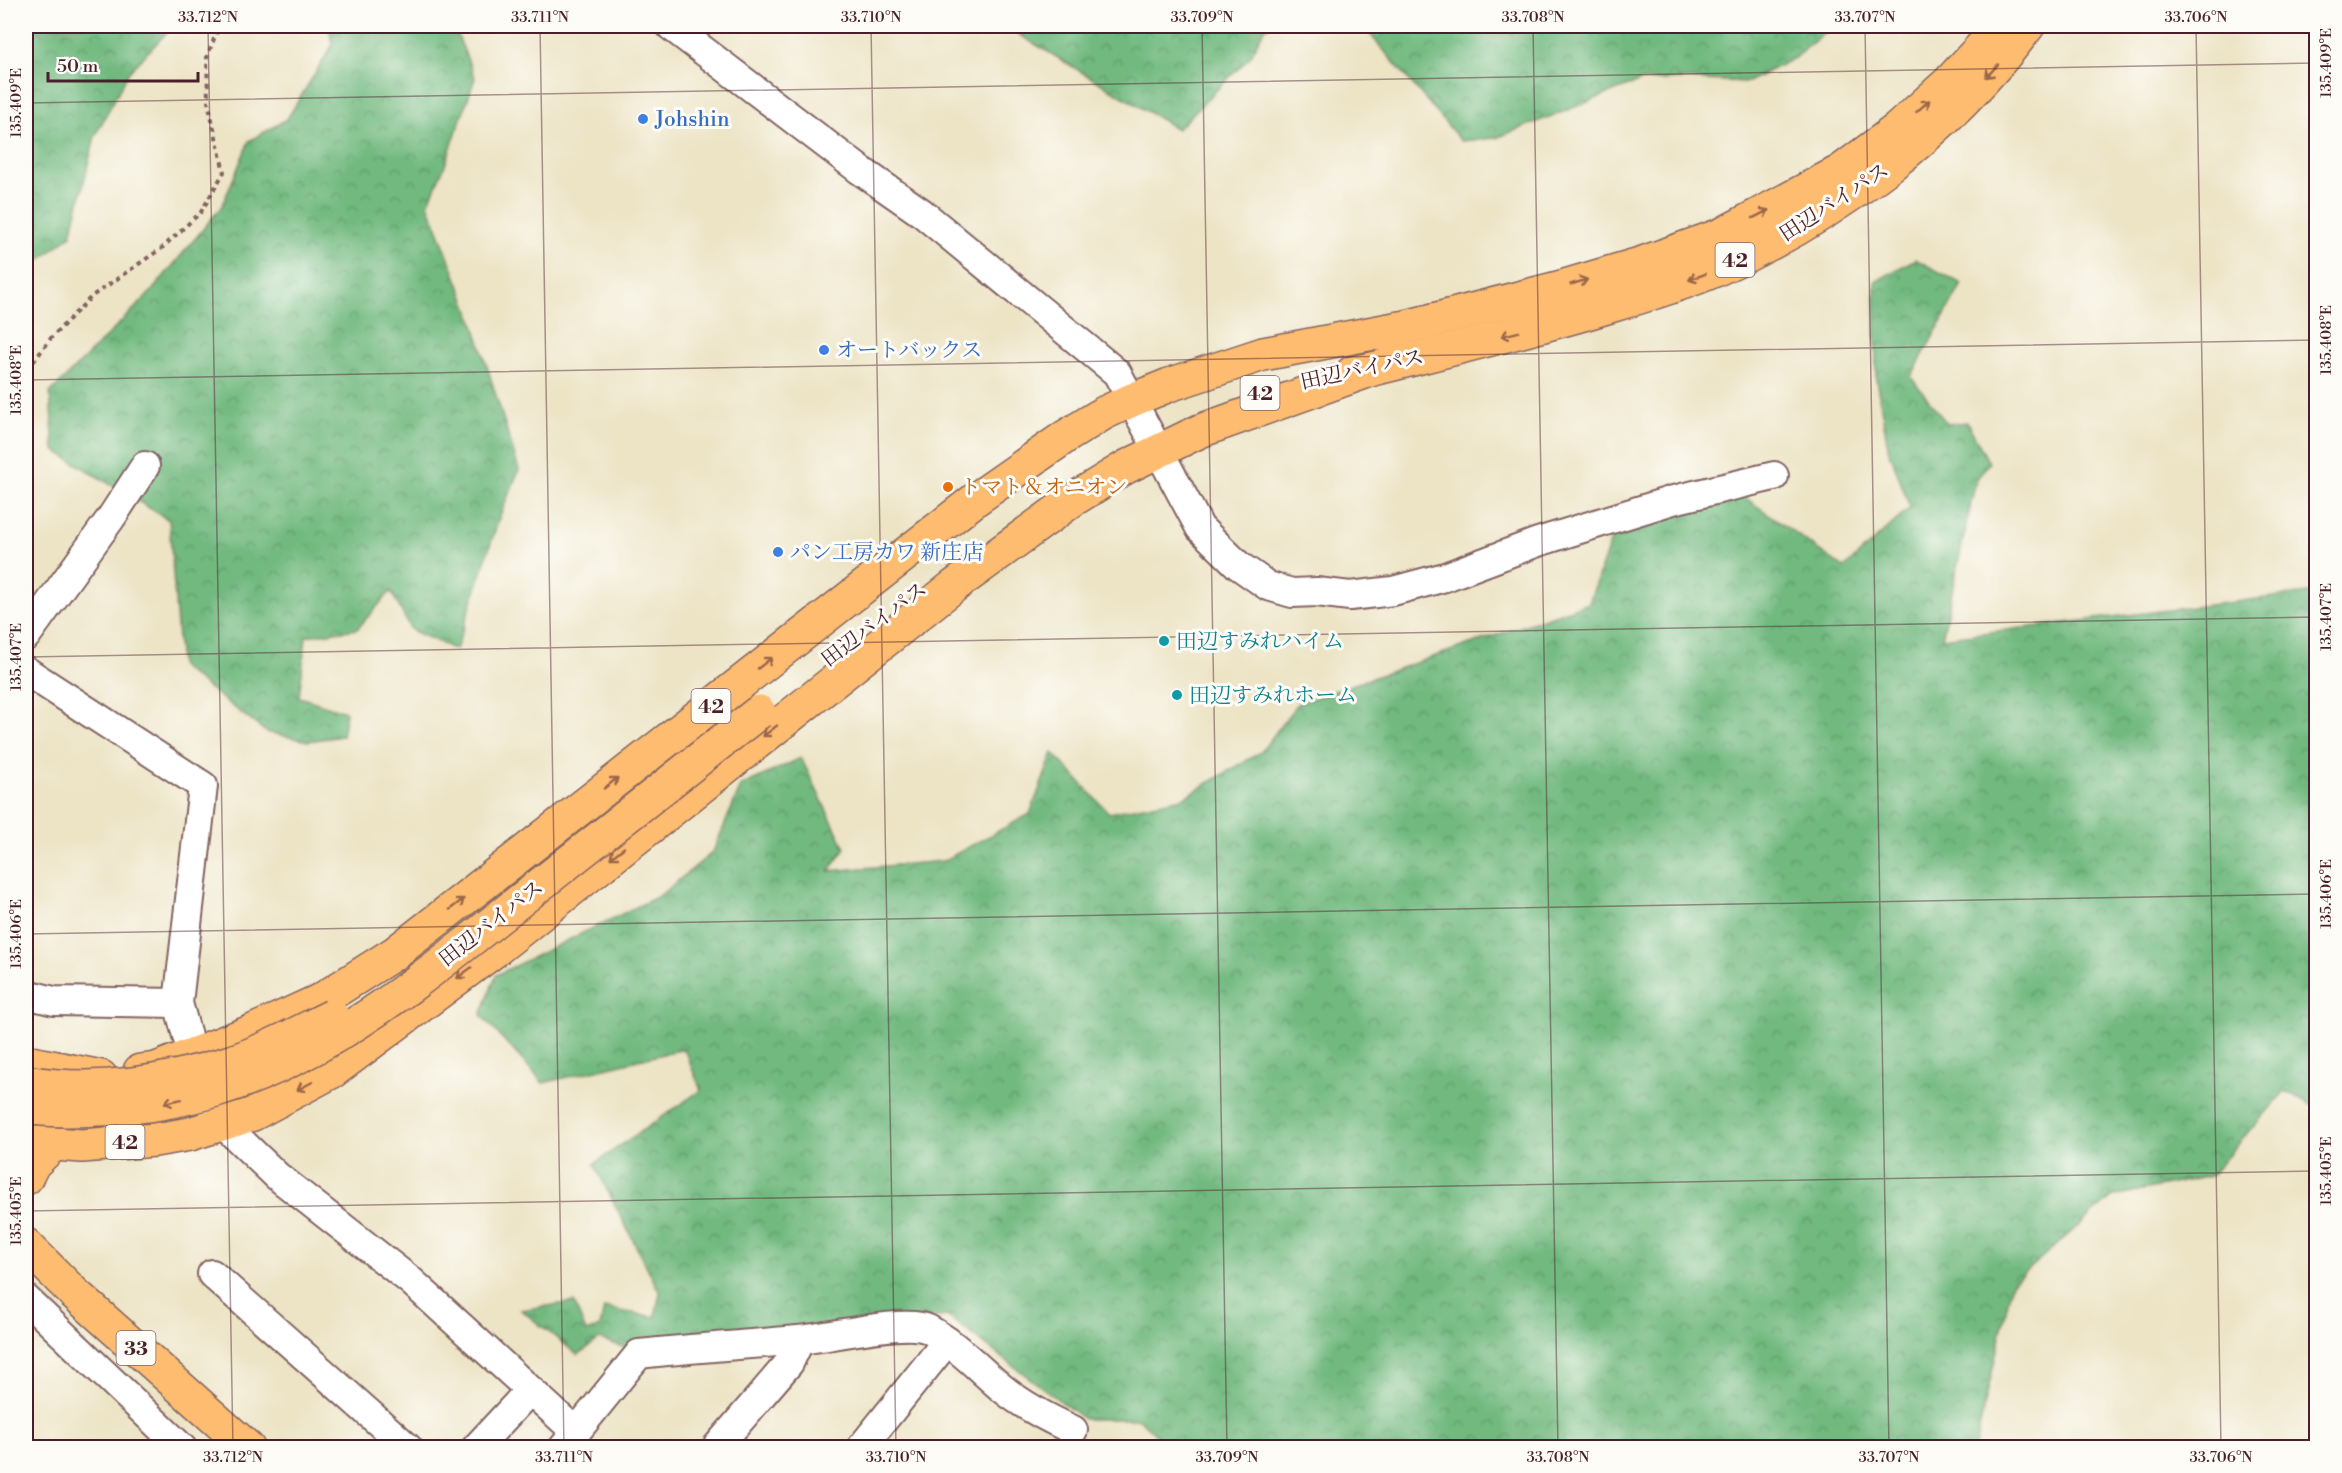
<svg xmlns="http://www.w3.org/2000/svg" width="2342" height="1473" font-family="'Libre Bodoni','Noto Serif JP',serif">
	<defs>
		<pattern id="forest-crowns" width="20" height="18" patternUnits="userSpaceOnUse" patternTransform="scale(1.5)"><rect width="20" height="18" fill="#71b97f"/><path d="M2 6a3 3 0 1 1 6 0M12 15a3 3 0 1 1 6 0" fill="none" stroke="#5f9668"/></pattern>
	</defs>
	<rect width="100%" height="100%" fill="#fdfcf7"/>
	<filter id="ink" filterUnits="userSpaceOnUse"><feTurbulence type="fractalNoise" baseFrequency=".0167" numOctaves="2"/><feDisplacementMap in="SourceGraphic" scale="12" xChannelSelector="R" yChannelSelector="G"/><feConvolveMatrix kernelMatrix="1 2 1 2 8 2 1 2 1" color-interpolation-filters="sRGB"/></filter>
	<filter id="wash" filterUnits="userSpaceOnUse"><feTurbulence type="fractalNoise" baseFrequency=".008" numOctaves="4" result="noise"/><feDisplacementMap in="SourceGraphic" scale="24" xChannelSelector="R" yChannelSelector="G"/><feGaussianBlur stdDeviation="1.35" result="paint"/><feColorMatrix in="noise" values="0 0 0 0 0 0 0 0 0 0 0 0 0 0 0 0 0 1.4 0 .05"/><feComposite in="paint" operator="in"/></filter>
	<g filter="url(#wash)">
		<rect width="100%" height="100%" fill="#ede4c6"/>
		<!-- forest -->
		<g fill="url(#forest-crowns)" stroke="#5e6c55" stroke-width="1.5">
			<path d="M26 26H173L129 72 95 136 71 235 26 271Z"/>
			<path d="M329 26H454L475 78 445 165 428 204 473 321 519 470 499 518 456 650 411 630 391 591 357 629 306 636 299 697 346 712 342 736 308 741 266 732 180 666 169 520 54 450 50 393 150 293 222 206 249 141 287 119 332 46Z"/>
			<path d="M1024 26H1270L1264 29 1250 57 1177 129 1018 34Z"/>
			<path d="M1363 26H1832L1796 57 1748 82 1684 79 1641 81 1496 138 1461 141Z"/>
			<path d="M1915 259 1962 284 1911 377 1947 424 1967 422 1989 463 1976 480 1942 638 2316 592V1107L2285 1091 2210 1176 2113 1196 2012 1283 1975 1447H1149L1158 1437 1139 1419H1084L947 1316 629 1349 599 1339 578 1355 521 1310 574 1302 586 1332 600 1327 604 1308 655 1317 660 1293 594 1164 701 1090 684 1049 543 1083 481 1015 496 975 659 896 713 852 741 786 801 758 845 848 829 871 943 861 1030 814 1053 753 1109 813 1183 798 1261 752 1297 704 1589 603 1614 531 1743 496 1844 568 1910 508 1888 447 1876 379 1875 282Z"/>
		</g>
	</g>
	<g filter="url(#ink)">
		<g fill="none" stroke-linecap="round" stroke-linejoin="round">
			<!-- minor casing -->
			<g stroke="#836461" stroke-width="32">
				<g id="minor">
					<path d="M671 26 860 170 922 213 1117 373 1200 528 1238 565 1268 586 1292 593 1317 592 1350 596 1393 591 1445 577 1538 542 1673 500 1774 476"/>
					<path d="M26 636 111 518 145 466"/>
					<path d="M26 671 203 786 178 1003 192 1054 212 1109 223 1124 277 1176 411 1281 576 1432"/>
					<path d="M26 994 54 1001 178 1003"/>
					<path d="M212 1274 408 1448"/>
					<path d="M26 1299 182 1448"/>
					<path d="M476 1448 530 1390"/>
					<path d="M563 1448 639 1354C692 1348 745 1345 798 1340 826 1338 906 1318 928 1329 956 1344 979 1369 1003 1389 1024 1406 1049 1419 1073 1430"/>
					<path d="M716 1448 789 1363 800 1340"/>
					<path d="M861 1448 947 1341"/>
				</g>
			</g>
			<!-- major casing -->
			<g stroke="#836461" stroke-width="36">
				<g id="major">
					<path d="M26 1178 33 1164 54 1144"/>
					<path d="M26 1245 73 1292 248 1448"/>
				</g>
			</g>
			<!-- highway casing -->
			<g stroke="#836461" stroke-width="36">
				<g id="highway">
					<path d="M1379 334 1558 288 1643 263 1721 235 1841 171 1896 130 1949 82 2001 26"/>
					<path d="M1352 373 1373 369C1452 349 1532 330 1610 306 1644 296 1680 285 1713 271 1837 217 1947 133 2028 26"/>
					<path d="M26 1062 101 1077"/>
					<path d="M140 1071 156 1069 253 1031 321 1000 395 953 976 499 1065 437 1104 413 1132 400 1169 385 1263 354 1400 328"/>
					<path d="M26 1142 82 1146 155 1140 190 1134 253 1114 333 1071 494 951 954 586 1074 499 1126 467 1200 431 1373 369"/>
				</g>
			</g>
			<!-- path -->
			<path stroke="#836461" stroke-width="4" stroke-dasharray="4.5 4.5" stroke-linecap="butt" d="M26 378 29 368 51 338 92 296 162 248 201 212 224 172 208 102 207 57 219 26"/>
			<!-- minor -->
			<use href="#minor" stroke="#fff" stroke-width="28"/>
			<!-- major -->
			<use href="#major" stroke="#febc70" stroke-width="33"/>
			<!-- highway -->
			<use href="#highway" stroke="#febc70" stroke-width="33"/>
			<!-- highway-bridge casing -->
			<g stroke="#836461" stroke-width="36" stroke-linecap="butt">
				<g id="highway-bridge">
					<path d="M26 1082C93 1094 166 1083 231 1062 265 1051 299 1032 332 1016"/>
					<path d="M26 1107C49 1111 74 1110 98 1109 276 1104 395 1000 527 895 604 834 682 773 759 712"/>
				</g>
			</g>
			<!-- highway-bridge -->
			<use href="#highway-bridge" stroke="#febc70" stroke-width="33"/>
		</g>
		<!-- one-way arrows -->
		<defs><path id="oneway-shaft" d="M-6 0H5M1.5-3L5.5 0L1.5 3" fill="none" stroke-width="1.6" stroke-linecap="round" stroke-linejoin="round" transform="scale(1.5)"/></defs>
		<g stroke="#9b664a">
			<use href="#oneway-shaft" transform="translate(1992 71) rotate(133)"/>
			<use href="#oneway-shaft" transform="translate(1923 106) rotate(-42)"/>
			<use href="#oneway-shaft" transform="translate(1761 214) rotate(-27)"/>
			<use href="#oneway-shaft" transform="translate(1697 277) rotate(160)"/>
			<use href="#oneway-shaft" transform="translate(1579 282) rotate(-16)"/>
			<use href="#oneway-shaft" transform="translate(1510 334) rotate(166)"/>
			<use href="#oneway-shaft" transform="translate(765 663) rotate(-38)"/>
			<use href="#oneway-shaft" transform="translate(770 731) rotate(142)"/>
			<use href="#oneway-shaft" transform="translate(611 783) rotate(-38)"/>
			<use href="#oneway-shaft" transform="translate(617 853) rotate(142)"/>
			<use href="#oneway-shaft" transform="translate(457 904) rotate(-38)"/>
			<use href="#oneway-shaft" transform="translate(464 973) rotate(143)"/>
			<use href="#oneway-shaft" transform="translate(305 1086) rotate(152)"/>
			<use href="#oneway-shaft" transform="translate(173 1101) rotate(168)"/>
		</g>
	</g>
	<!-- ticks -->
	<path fill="none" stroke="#4a1f2b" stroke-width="1.5" stroke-opacity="0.45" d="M208 26 233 1448M540 26 564 1448M871 26 896 1448M1202 26 1227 1448M1533 26 1558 1448M1865 26 1889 1448M2196 26 2221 1448M26 103 2316 63M26 380 2316 340M26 657 2316 617M26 934 2316 894M26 1211 2316 1171M2315 1448 2316 1447"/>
	<!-- markers -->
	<g fill="#3f7fe0" stroke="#fdfcf7" stroke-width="2">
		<circle cx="643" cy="119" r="6"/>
		<circle cx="824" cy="350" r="6"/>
		<circle cx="778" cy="552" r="6"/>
	</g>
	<circle fill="#e8710a" stroke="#fdfcf7" stroke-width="2" cx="948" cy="487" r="6"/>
	<g fill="#0f9aa8" stroke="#fdfcf7" stroke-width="2">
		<circle cx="1164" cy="641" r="6"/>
		<circle cx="1177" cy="695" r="6"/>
	</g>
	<g text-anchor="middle" stroke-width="6" stroke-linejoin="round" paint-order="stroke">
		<!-- shield labels -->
		<g fill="#fdfcf7" stroke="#806168" stroke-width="1.5">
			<rect x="1715.5" y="243" width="39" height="34" rx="4.5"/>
			<rect x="1240.5" y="376" width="39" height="34" rx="4.5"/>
			<rect x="691.5" y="689" width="39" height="34" rx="4.5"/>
			<rect x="105.5" y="1125" width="39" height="34" rx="4.5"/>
			<rect x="116.5" y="1331" width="39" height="34" rx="4.5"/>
		</g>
		<g font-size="20" font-weight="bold" fill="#4a1f2b">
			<text x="1735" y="267">42</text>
			<text x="1260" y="400">42</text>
			<text x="711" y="713">42</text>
			<text x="125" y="1149">42</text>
			<text x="136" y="1355">33</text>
		</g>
		<!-- shop labels -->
		<g font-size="21" fill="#366cbe" stroke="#fdfcf7" text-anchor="start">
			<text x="655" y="126">Johshin</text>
			<text x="836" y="357">オートバックス</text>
			<text x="790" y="559">パン工房カワ 新庄店</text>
		</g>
		<!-- street labels -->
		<g font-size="21" fill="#4a1f2b" stroke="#fdfcf7">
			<text transform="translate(1834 202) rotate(-33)" y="7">田辺バイパス</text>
			<text transform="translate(1362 369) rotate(-12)" y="7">田辺バイパス</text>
			<text transform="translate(874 624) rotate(-37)" y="7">田辺バイパス</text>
			<text transform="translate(491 923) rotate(-38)" y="7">田辺バイパス</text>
		</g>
		<!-- food labels -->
		<g font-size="21" fill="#c56008" stroke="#fdfcf7" text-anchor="start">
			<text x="960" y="494">トマト＆オニオン</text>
		</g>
		<!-- culture labels -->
		<g font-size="21" fill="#0d838f" stroke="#fdfcf7" text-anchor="start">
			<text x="1176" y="648">田辺すみれハイム</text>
			<text x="1189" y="702">田辺すみれホーム</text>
		</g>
	</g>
	<!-- margin -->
	<rect width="2342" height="1473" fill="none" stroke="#fdfcf7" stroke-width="66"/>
	<!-- scale -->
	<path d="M48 72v9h150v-9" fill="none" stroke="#4a1f2b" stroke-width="3"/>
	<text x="57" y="72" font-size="18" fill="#4a1f2b" stroke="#fdfcf7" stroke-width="4.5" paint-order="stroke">50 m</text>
	<rect x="33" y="33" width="2276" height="1407" fill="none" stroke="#4a1f2b" stroke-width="2"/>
	<g font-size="15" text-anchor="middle" fill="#4a1f2b">
		<text x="208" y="22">33.712°N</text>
		<text x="540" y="22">33.711°N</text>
		<text x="871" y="22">33.710°N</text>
		<text x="1202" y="22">33.709°N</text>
		<text x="1533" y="22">33.708°N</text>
		<text x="1865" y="22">33.707°N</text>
		<text x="2196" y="22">33.706°N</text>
		<text transform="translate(2326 63) rotate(-90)" y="5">135.409°E</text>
		<text transform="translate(16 103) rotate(-90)" y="5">135.409°E</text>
		<text transform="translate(2326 340) rotate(-90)" y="5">135.408°E</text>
		<text transform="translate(16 380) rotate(-90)" y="5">135.408°E</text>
		<text transform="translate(2326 617) rotate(-90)" y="5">135.407°E</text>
		<text transform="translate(16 657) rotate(-90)" y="5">135.407°E</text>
		<text transform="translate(2326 894) rotate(-90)" y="5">135.406°E</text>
		<text transform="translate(16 934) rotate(-90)" y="5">135.406°E</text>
		<text transform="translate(2326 1171) rotate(-90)" y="5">135.405°E</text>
		<text transform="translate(16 1211) rotate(-90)" y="5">135.405°E</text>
		<text x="233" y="1462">33.712°N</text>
		<text x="564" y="1462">33.711°N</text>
		<text x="896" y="1462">33.710°N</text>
		<text x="1227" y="1462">33.709°N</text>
		<text x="1558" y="1462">33.708°N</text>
		<text x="1889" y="1462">33.707°N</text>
		<text x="2221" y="1462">33.706°N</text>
	</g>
</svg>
